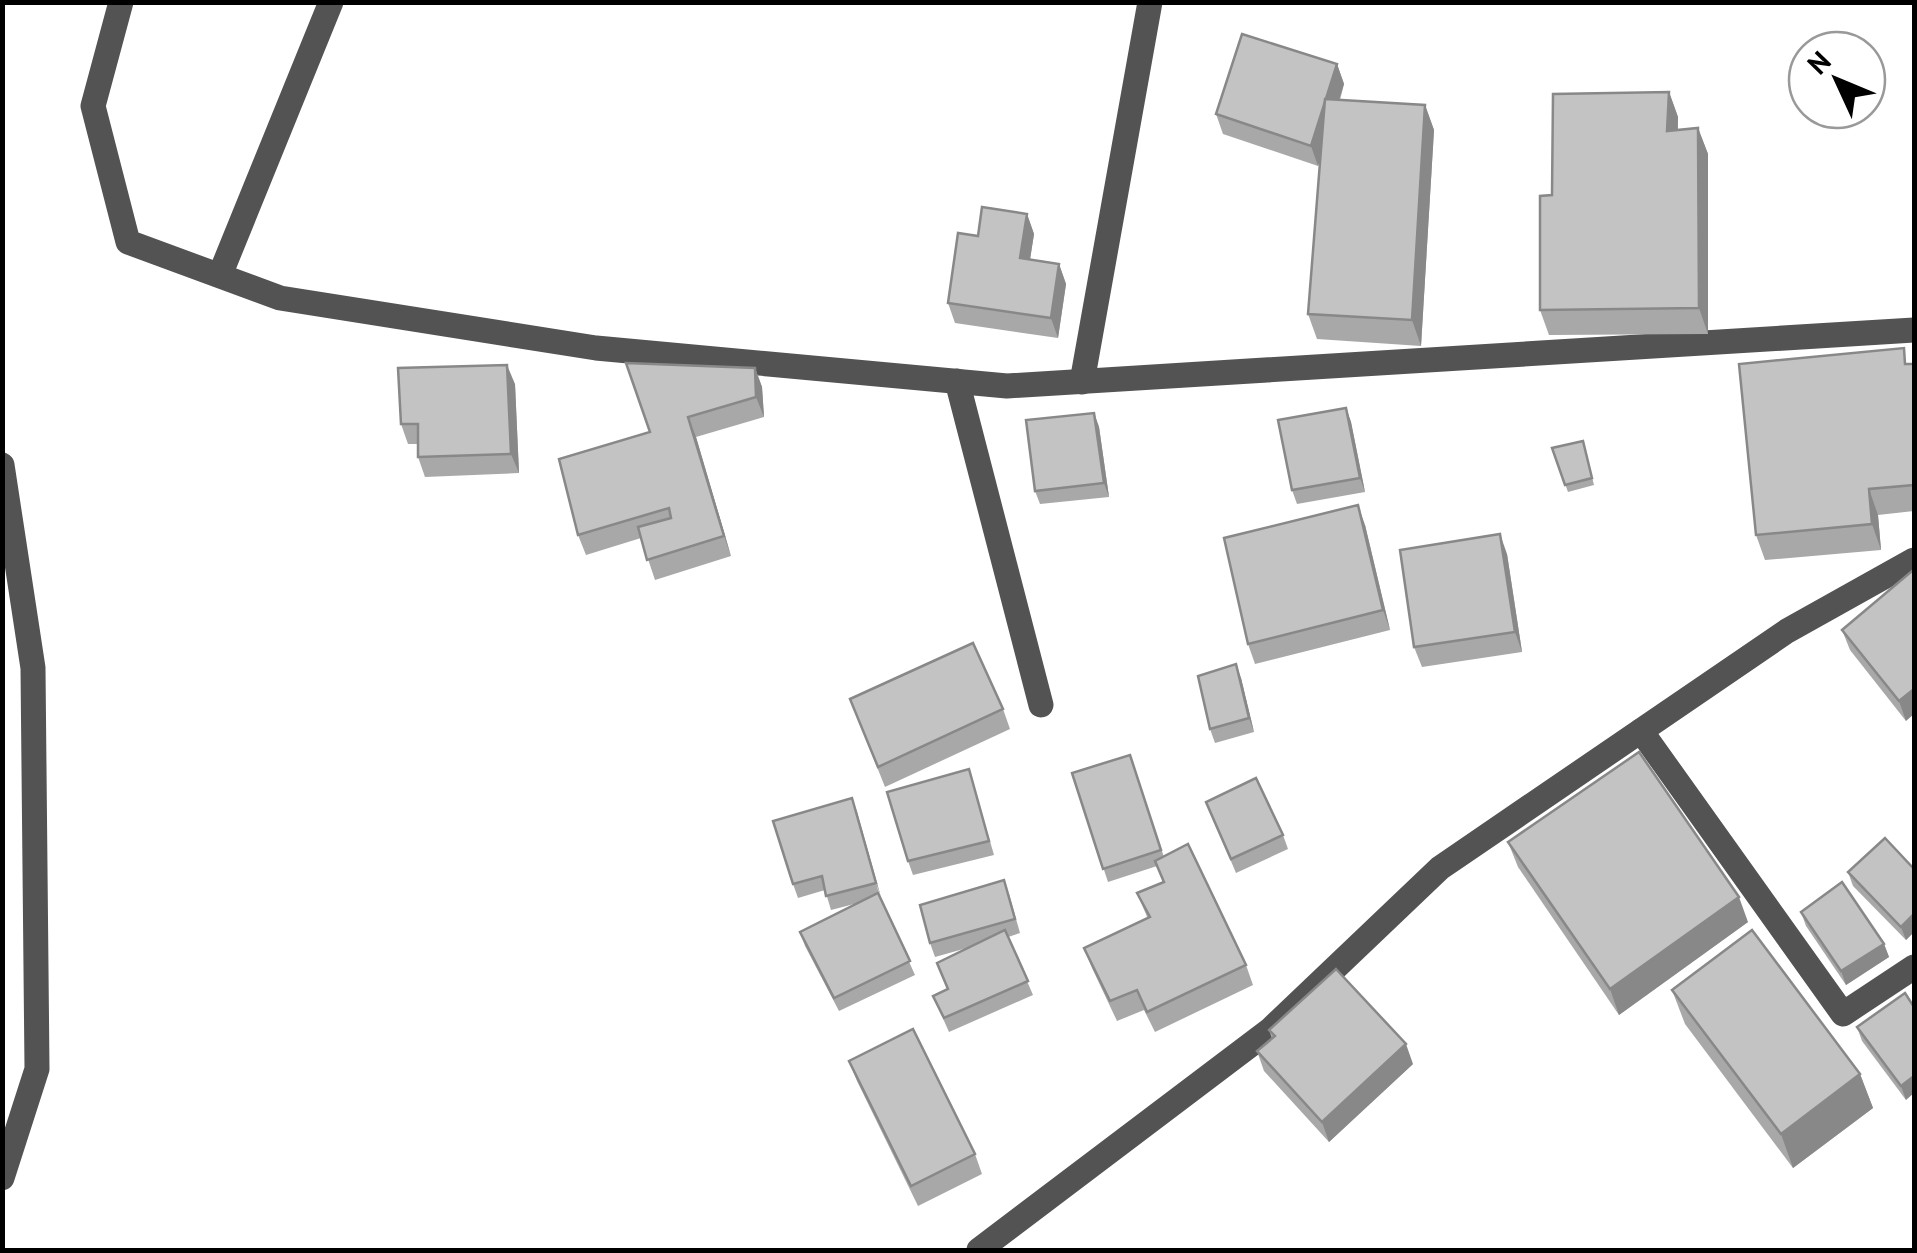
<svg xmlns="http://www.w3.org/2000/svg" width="1917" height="1253" font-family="'PT Sans',sans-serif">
	<rect width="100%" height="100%" fill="#fff"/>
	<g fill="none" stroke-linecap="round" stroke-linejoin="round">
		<!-- minor -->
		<g stroke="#535353" stroke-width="25">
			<path d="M121 2 93 106 128 242 280 298 596 348 1007 386 1914 330"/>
			<path d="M220 275 331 2"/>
			<path d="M957 381 1041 705"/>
			<path d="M1082 382 1150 2"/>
			<path d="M2 465 33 668 37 1069 2 1178"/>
			<path d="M1641 731 1843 1014 1914 967"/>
			<path d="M979 1250 1270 1030 1440 868 1787 631 1914 560"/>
		</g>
	</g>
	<!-- wall -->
	<g fill="#a8a8a8">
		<path d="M1337 64 1344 84 1340 100 1425 105 1434 130 1421 346 1317 339 1308 314 1320 160 1318 166 1223 134 1216 114Z"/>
		<path d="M1669 92 1678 117V130L1698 128 1708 154V334L1549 335 1540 310 1552 195Z"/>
		<path d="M1027 214 1034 234 1030 260 1059 264 1066 284 1058 338 955 323 948 303 978 236Z"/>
		<path d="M1910 364H1914V511L1878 515 1881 550 1765 560 1756 535Z"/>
		<path d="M755 368 762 387 764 417 696 437 731 556 655 580 641 538 586 555 578 535 650 432Z"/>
		<path d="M515 384 519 473 425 477 418 457V444H408L401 424Z"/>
		<path d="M1346 408 1351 422 1365 492 1297 504 1292 490Z"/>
		<path d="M1094 413 1099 427 1109 497 1040 504 1035 491Z"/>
		<path d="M1583 441 1594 485 1568 492 1552 448Z"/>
		<path d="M1365 525 1390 630 1255 664 1248 644Z"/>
		<path d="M1507 554 1522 652 1422 667 1414 647Z"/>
		<path d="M1912 571 1906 721 1850 650 1842 630Z"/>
		<path d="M1241 678 1254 732 1215 743 1210 729Z"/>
		<path d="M850 699 1003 709 1010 729 885 787Z"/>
		<path d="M1130 755 1164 857 1246 965 1253 985 1155 1032 1144 1010 1117 1021 1092 968 1084 948 1148 919 1137 893 1163 882 1157 866 1108 882 1072 773Z"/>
		<path d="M969 769 994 855 913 875 908 861Z"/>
		<path d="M852 798 880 897 915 975 839 1011 805 946 800 932 858 903 831 910 825 890 798 898 793 884Z"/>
		<path d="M1206 802 1283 835 1288 849 1236 873Z"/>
		<path d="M1508 842 1748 922 1619 1015 1518 867Z"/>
		<path d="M1914 869V932L1906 940 1853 886 1848 872Z"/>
		<path d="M1009 894 1020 933 1008 937 1033 995 949 1032 933 996 947 989 967 948 935 957 930 943Z"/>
		<path d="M1801 912 1884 944 1889 957 1846 985 1806 926Z"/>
		<path d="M1672 990 1860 1074 1873 1108 1793 1168 1685 1024Z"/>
		<path d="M1905 993 1906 1100 1862 1041 1857 1027Z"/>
		<path d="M1269 1030 1413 1064 1329 1142 1264 1071 1257 1051 1272 1039Z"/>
		<path d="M849 1061 975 1154 982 1174 918 1206 857 1081Z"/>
	</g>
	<!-- shaded-wall -->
	<g fill="#888">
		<path d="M1337 64 1344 84 1318 166 1311 146Z"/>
		<path d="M1669 92 1678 117 1677 157 1667 131Z"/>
		<path d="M1425 105 1434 130 1421 346 1412 320Z"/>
		<path d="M1698 128 1708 154V334L1699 308Z"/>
		<path d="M1027 214 1034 234 1027 278 1020 258Z"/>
		<path d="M1059 264 1066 284 1058 338 1051 318Z"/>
		<path d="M507 365 515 384 519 473 511 454Z"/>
		<path d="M755 368 762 387 764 417 756 397Z"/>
		<path d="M1346 408 1351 422 1365 492 1360 478Z"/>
		<path d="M1094 413 1099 427 1109 497 1104 483Z"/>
		<path d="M688 417 696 437 731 556 724 536Z"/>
		<path d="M1869 489 1878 515 1881 550 1872 524Z"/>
		<path d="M1358 505 1365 525 1390 630 1383 610Z"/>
		<path d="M1500 534 1507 554 1522 652 1515 632Z"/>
		<path d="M1236 664 1241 678 1254 732 1249 718Z"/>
		<path d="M1914 689V714L1906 721 1899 701Z"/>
		<path d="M852 798 857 812 881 897 876 883Z"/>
		<path d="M1739 897 1748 922 1619 1015 1610 989Z"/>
		<path d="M1914 914V932L1906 940 1901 927Z"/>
		<path d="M1884 944 1889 957 1846 985 1841 971Z"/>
		<path d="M1406 1044 1413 1064 1329 1142 1322 1122Z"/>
		<path d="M1860 1074 1873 1108 1793 1168 1781 1134Z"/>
		<path d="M1914 1076V1093L1906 1100 1901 1086Z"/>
	</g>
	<!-- building -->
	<g fill="#c3c3c3" stroke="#888" stroke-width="2.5">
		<path d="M1242 34 1337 64 1311 146 1216 114Z"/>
		<path d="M1669 92 1667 131 1698 128 1699 308 1540 310V196L1552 195 1553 94Z"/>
		<path d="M1325 99 1425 105 1412 320 1308 314Z"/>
		<path d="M982 207 1027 214 1020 258 1059 264 1051 318 948 303 958 233 978 236Z"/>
		<path d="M1904 348 1905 364H1914V485L1869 489 1872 524 1756 535 1739 364Z"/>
		<path d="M626 363 755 368 756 397 688 417 724 536 647 560 638 527 671 518 669 508 578 535 559 459 650 432Z"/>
		<path d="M507 365 511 454 418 457V424H401L398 368Z"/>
		<path d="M1346 408 1360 478 1292 490 1278 420Z"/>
		<path d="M1094 413 1104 483 1035 491 1026 420Z"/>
		<path d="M1583 441 1592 478 1565 485 1552 448Z"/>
		<path d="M1358 505 1383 610 1248 644 1224 538Z"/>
		<path d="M1500 534 1515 632 1414 647 1400 550Z"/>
		<path d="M1912 571 1914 574V689L1899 701 1842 630Z"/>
		<path d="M973 643 1003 709 878 767 850 699Z"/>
		<path d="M1236 664 1249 718 1210 729 1198 676Z"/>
		<path d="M1639 752 1739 897 1610 989 1508 842Z"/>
		<path d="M1130 755 1161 850 1103 869 1072 773Z"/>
		<path d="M969 769 989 841 908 861 887 792Z"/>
		<path d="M1256 778 1283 835 1231 859 1206 802Z"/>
		<path d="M852 798 876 883 826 896 822 876 793 884 773 821Z"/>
		<path d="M1885 838 1914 869V914L1901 927 1848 872Z"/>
		<path d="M1188 844 1246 965 1147 1012 1137 990 1110 1001 1084 948 1150 917 1137 893 1164 882 1155 861Z"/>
		<path d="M1004 880 1015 919 930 943 920 905Z"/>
		<path d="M1842 882 1884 944 1841 971 1801 912Z"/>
		<path d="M878 893 910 961 834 998 800 932Z"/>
		<path d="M1005 930 1028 981 944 1018 933 996 948 989 937 963Z"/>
		<path d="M1752 930 1860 1074 1781 1134 1672 990Z"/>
		<path d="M1336 969 1406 1044 1322 1122 1257 1051 1275 1036 1269 1030Z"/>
		<path d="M1905 993 1914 1007V1076L1901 1086 1857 1027Z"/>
		<path d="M913 1029 975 1154 911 1186 849 1061Z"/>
	</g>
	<!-- border -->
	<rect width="1917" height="1253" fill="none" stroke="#000000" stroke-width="10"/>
	<!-- north arrow -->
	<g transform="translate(1837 80) rotate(314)"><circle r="48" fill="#ffffff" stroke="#999999" stroke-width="2.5"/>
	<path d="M0-8L18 38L0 25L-18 38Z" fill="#000000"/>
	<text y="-15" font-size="28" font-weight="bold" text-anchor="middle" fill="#000000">N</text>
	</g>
</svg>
